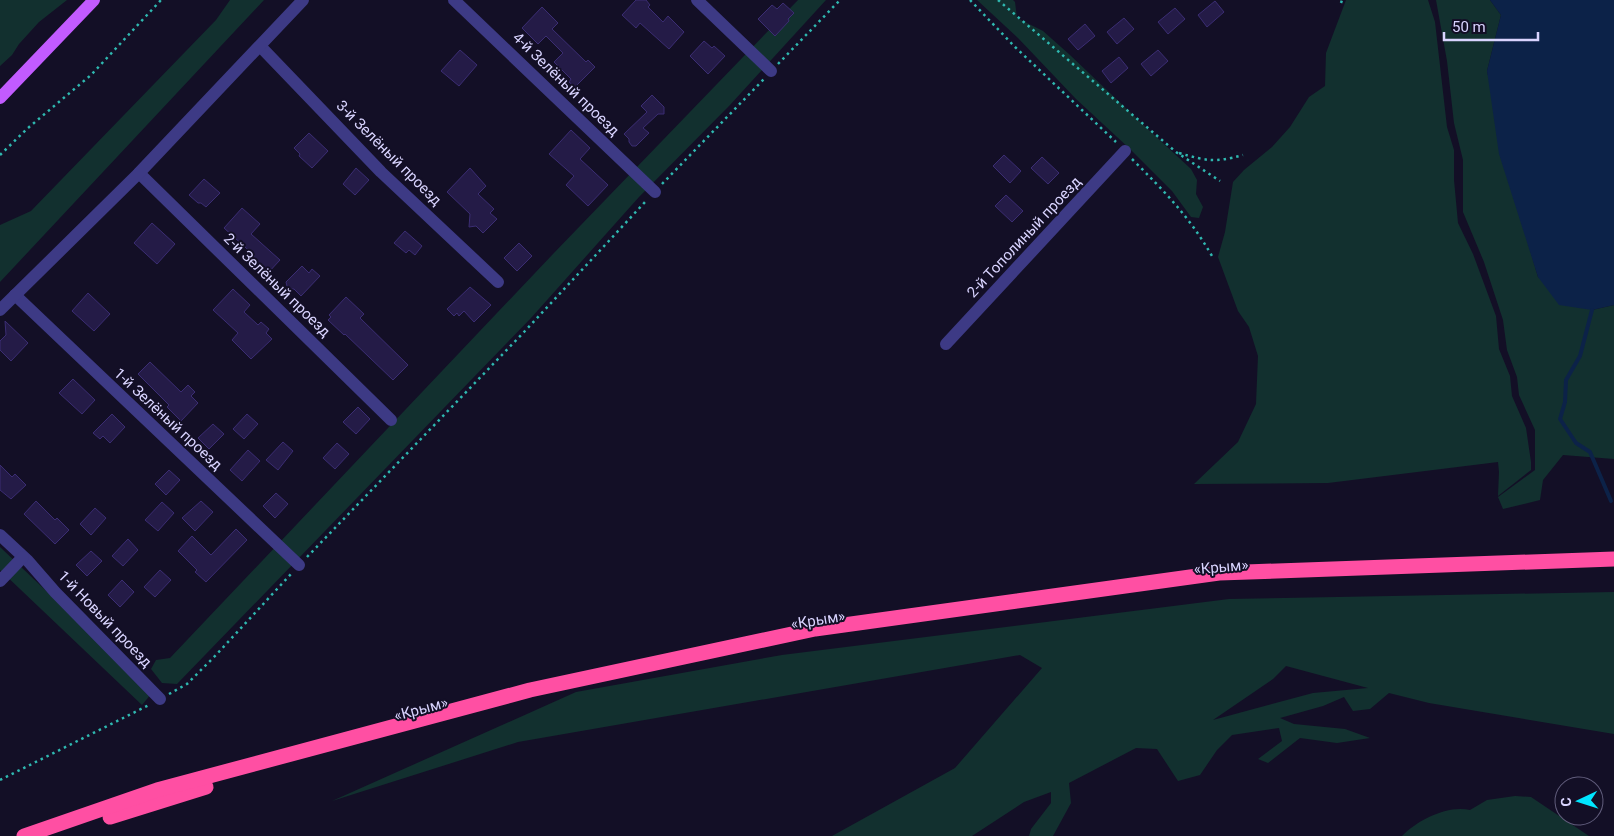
<svg xmlns="http://www.w3.org/2000/svg" width="1614" height="836" font-family="Roboto,sans-serif">
	<rect width="100%" height="100%" fill="#130f26"/>
	<!-- green -->
	<g fill="#12302f" fill-rule="evenodd">
		<path d="M0 0H67L39 22 19 44 12 55 0 66Z"/>
		<path d="M230 0H264L0 282V225L31 211 216 20Z"/>
		<path d="M798 0H826L730 105 639 197 531 318 177 684 162 683 151 669 156 660 170 658 553 254Z"/>
		<path d="M977 0H1013L1015 2 1017 18 1043 31 1070 55 1151 132 1191 169 1197 180 1196 194 1203 207 1199 218 1191 217 1172 191 1130 149 1076 99 1018 38Z"/>
		<path d="M1346 0H1428L1435 22 1447 127 1454 150V180L1458 223 1473 254 1496 316 1499 349 1510 376 1512 396 1526 428 1531 462V470L1498 496 1499 472 1498 462 1328 483 1194 484 1238 442 1256 404 1258 356 1249 327 1238 311 1218 257 1225 232 1233 182 1244 170 1272 147 1290 127 1309 97 1325 86 1326 53Z"/>
		<path d="M1436 0H1490L1501 15 1487 71 1526 236 1538 277 1592 310 1614 305V459L1563 455 1543 480 1540 500 1503 509 1498 497 1535 470V430L1519 395 1517 377 1507 350 1503 320 1484 262 1463 212V160L1454 123 1447 61Z"/>
		<path d="M0 547 122 663 151 694 142 705 0 570Z"/>
		<path d="M1614 592V734L1429 703 1389 693 1370 709 1353 711 1344 697 1323 706 1280 718 1294 724 1345 729 1370 738 1337 743 1300 738 1268 763 1258 759 1282 741 1279 728 1232 735 1217 750 1200 775 1178 781 1157 749 1136 748 1069 783 1071 803 1053 836H1029L1031 829 1051 803V792L1024 802 972 836H832L955 768 1042 668 1020 655 518 742 332 801 576 692 782 655 1229 599ZM1286 666 1368 688 1313 693 1213 720 1273 679Z"/>
		<path d="M1515 796 1531 797 1589 836H1402C1418 820 1447 805 1470 810L1487 800Z"/>
	</g>
	<!-- water -->
	<path fill="#0c2248" d="M1490 0H1614V305L1592 310 1559 305 1538 277 1499 154 1487 71 1501 15Z"/>
	<g fill="none" stroke-linecap="round" stroke-linejoin="round">
		<!-- stream -->
		<path stroke="#0c2248" stroke-width="4" d="M1592 310 1580 356 1566 380 1565 402 1560 419 1576 443 1590 452 1611 501"/>
	</g>
	<!-- building -->
	<g fill="#241b47" stroke="#3b2d73">
		<path d="M636 0H646L650 5 648 7 663 22 668 16 684 32 669 49 640 23 636 28 622 15Z"/>
		<path d="M1215 1 1224 12 1207 27 1198 15Z"/>
		<path d="M783 3 794 13 788 19 789 21 775 36 758 19 772 5 777 9Z"/>
		<path d="M542 7 558 23 552 29 586 62 588 60 595 67 575 87 569 82 571 79 554 62 563 53 546 36 538 44 522 28Z"/>
		<path d="M1175 8 1185 19 1168 34 1158 22Z"/>
		<path d="M1124 18 1134 29 1117 44 1107 32Z"/>
		<path d="M1085 24 1095 36 1078 50 1068 39Z"/>
		<path d="M704 41 712 48 714 46 725 56 708 74 690 56Z"/>
		<path d="M460 50 477 65 459 86 441 71Z"/>
		<path d="M1158 50 1168 61 1151 76 1141 64Z"/>
		<path d="M1119 57 1128 68 1111 83 1102 71Z"/>
		<path d="M652 95 664 107V114H658L643 128 649 133 636 146H632L629 142V139L624 134 647 112 641 106Z"/>
		<path d="M571 130 590 148 580 159 608 185 588 206 566 185 574 176 549 154Z"/>
		<path d="M309 133 328 151 312 168 299 156 300 154 294 148Z"/>
		<path d="M1004 155 1021 171 1010 183 993 166Z"/>
		<path d="M1042 157 1059 173 1048 184 1031 168Z"/>
		<path d="M356 168 369 180 355 195 343 184Z"/>
		<path d="M470 168 486 186 478 194 494 209 490 213 497 219 483 233 476 226 469 227 470 214 447 192Z"/>
		<path d="M204 179 220 193 206 207 201 203H198L189 195Z"/>
		<path d="M1006 195 1023 211 1012 222 995 206Z"/>
		<path d="M242 208 260 224 251 234 280 260 267 274 251 260 255 256 224 228Z"/>
		<path d="M152 223 175 244 157 264 134 243Z"/>
		<path d="M405 231 422 246 415 255 409 250 406 253 394 243Z"/>
		<path d="M519 243 532 256 517 271 504 258Z"/>
		<path d="M302 266 309 273 312 269 320 276 301 296 294 289H290L287 286 286 282Z"/>
		<path d="M470 287 491 305 474 322 464 311 459 316 457 313 454 316 447 309Z"/>
		<path d="M233 289 250 305 244 312 258 325 261 322 269 329 266 333 272 339 251 359 232 340 238 333 213 310Z"/>
		<path d="M88 293 110 314 94 331 72 311Z"/>
		<path d="M346 297 364 314 360 318 408 365 393 380 345 334 344 335 328 320 331 317 329 315Z"/>
		<path d="M5 321 28 343 11 361 0 350V341L6 335Z"/>
		<path d="M150 362 181 392 188 385 195 392 191 396 198 403 181 421 167 407 169 405 138 374Z"/>
		<path d="M73 379 95 400 82 414 59 393Z"/>
		<path d="M358 407 370 419 356 434 343 422Z"/>
		<path d="M112 414 125 427 110 443 103 436 100 439 93 433Z"/>
		<path d="M247 414 258 424 244 439 233 429Z"/>
		<path d="M213 424 224 434 209 449 198 438Z"/>
		<path d="M283 442 293 451 278 470 266 460Z"/>
		<path d="M337 443 349 454 335 469 323 458Z"/>
		<path d="M248 450 260 461 242 481 230 470Z"/>
		<path d="M0 465 12 477 15 474 26 485 11 499 0 490Z"/>
		<path d="M169 470 180 480 166 495 155 484Z"/>
		<path d="M276 493 288 504 275 518 263 506Z"/>
		<path d="M36 501 55 520 57 518 69 530 55 544 24 514Z"/>
		<path d="M201 501 213 512 195 531 182 518Z"/>
		<path d="M162 502 174 513 158 531 145 520Z"/>
		<path d="M95 508 106 518 91 535 80 524Z"/>
		<path d="M236 529 247 540 206 582 195 572 197 570 178 551 192 536 211 555Z"/>
		<path d="M128 539 138 550 123 566 112 556Z"/>
		<path d="M91 551 102 561 87 576 76 565Z"/>
		<path d="M160 570 171 580 155 597 144 587Z"/>
		<path d="M122 580 134 592 120 607 108 595Z"/>
	</g>
	<g fill="none" stroke-linecap="round" stroke-linejoin="round">
		<!-- path -->
		<g stroke="#2fb8b0" stroke-width="2.5" stroke-dasharray="2.5 4" stroke-linecap="butt">
			<path d="M970 0 1015 47 1116 142"/>
			<path d="M998 0 1176 152 1220 181"/>
			<path d="M1341 3 1342 0"/>
			<path d="M778 64 840 0"/>
			<path d="M1179 153C1207 161 1214 163 1243 155"/>
			<path d="M0 155 28 128 91 75 161 0"/>
			<path d="M1132 159C1164 191 1189 216 1212 256"/>
			<path d="M662 184 764 79"/>
			<path d="M307 557 525 331 646 201"/>
			<path d="M169 694 187 684 216 655 291 574"/>
			<path d="M0 780 149 705"/>
		</g>
		<!-- minor -->
		<g stroke="#3d3a85" stroke-width="12">
			<path d="M454 0 655 192"/>
			<path d="M697 0 771 71"/>
			<path d="M260 46 381 172 498 282"/>
			<path d="M139 173 391 420"/>
			<path d="M15 295 299 565"/>
			<path d="M0 310 139 173 303 0"/>
			<path d="M946 344 1125 151"/>
			<path d="M0 535 28 561 55 592 160 699"/>
			<path d="M0 581 23 557"/>
		</g>
		<!-- major -->
		<path stroke="#c25bff" stroke-width="12" d="M0 98 94 0"/>
		<!-- highway -->
		<g stroke="#ff4fa3" stroke-width="15">
			<path d="M110 817 206 787"/>
			<path d="M24 836 157 790 530 690 815 629 1219 573 1614 559"/>
		</g>
	</g>
	<g text-anchor="middle" stroke-width="4" stroke-linejoin="round" paint-order="stroke">
		<!-- street labels -->
		<g font-size="15" fill="#d9d4ff" stroke="#130f26">
			<text transform="translate(566 84) rotate(44)" y="5">4-й Зелёный проезд</text>
			<text transform="translate(389 153) rotate(45)" y="5">3-й Зелёный проезд</text>
			<text transform="translate(1024 237) rotate(-47)" y="5">2-й Тополиный проезд</text>
			<text transform="translate(277 285) rotate(44)" y="5">2-й Зелёный проезд</text>
			<text transform="translate(168 419) rotate(43)" y="5">1-й Зелёный проезд</text>
			<text transform="translate(1221 567) rotate(-5)" y="5">«Крым»</text>
			<text transform="translate(105 619) rotate(46)" y="5">1-й Новый проезд</text>
			<text transform="translate(818 620) rotate(-9)" y="5">«Крым»</text>
			<text transform="translate(421 709) rotate(-15)" y="5">«Крым»</text>
		</g>
	</g>
	<!-- north arrow -->
	<g transform="translate(1579 801) rotate(266)"><circle r="24" fill="#130f26" stroke="#625e7d"/>
	<path d="M0-4L9 19L0 12L-9 19Z" fill="#00e5ff"/>
	<text y="-8" font-size="14" font-weight="bold" text-anchor="middle" fill="#d9d4ff">С</text>
	</g>
	<!-- scale -->
	<path d="M1444 32v8h94v-8" fill="none" stroke="#d9d4ff" stroke-width="2.5"/>
	<text x="1452" y="32" font-size="15" fill="#d9d4ff" stroke="#130f26" stroke-width="4" paint-order="stroke">50 m</text>
</svg>
